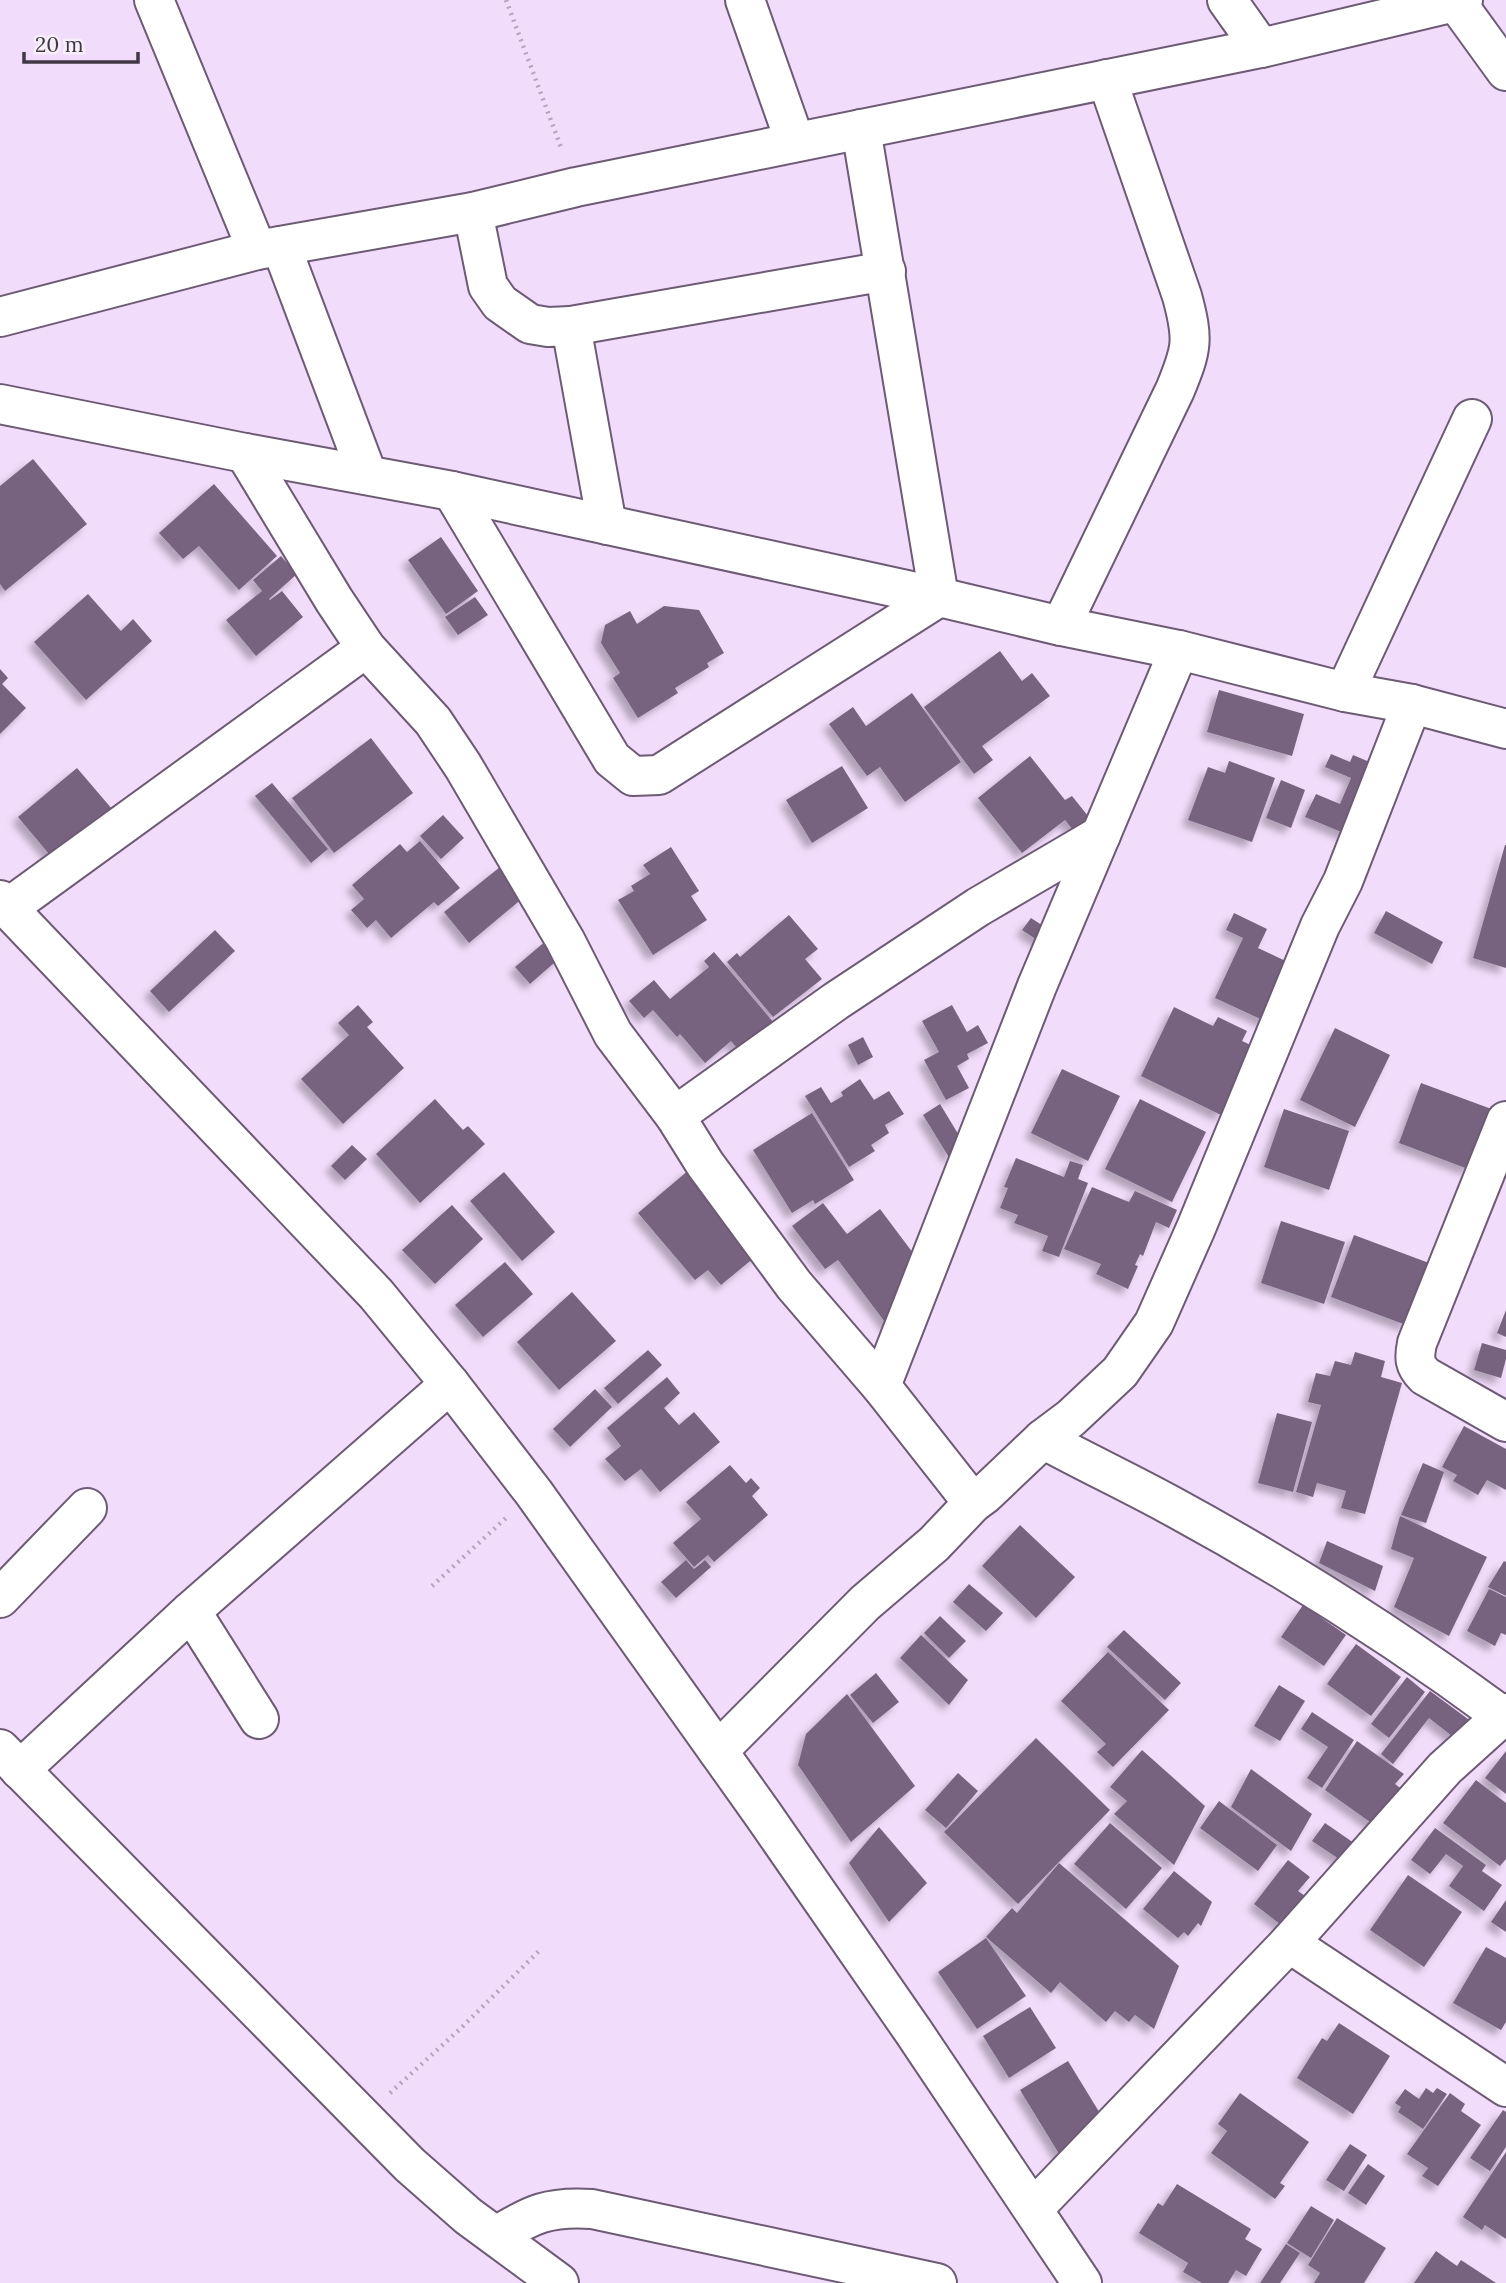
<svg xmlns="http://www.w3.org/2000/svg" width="1506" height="2283" font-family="Lora,serif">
	<defs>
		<filter id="shadow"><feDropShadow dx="-6" dy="6" stdDeviation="3.5" flood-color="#0004"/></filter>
	</defs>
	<rect width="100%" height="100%" fill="#f2dcfb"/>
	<!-- building -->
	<g fill="#77647f" filter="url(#shadow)">
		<path d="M33 459 87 524 5 591 0 584V486Z"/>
		<path d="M214 484 277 556 239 590 199 546 183 559 159 533Z"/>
		<path d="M441 537 478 591 446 614 408 560Z"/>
		<path d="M281 556 297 574 269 599 270 600 282 591 303 617 256 656 226 620 262 591 253 580Z"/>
		<path d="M88 594 121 631 133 619 152 641 86 700 34 642Z"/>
		<path d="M475 597 488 615 458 635 445 617Z"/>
		<path d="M664 606 699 610 724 653 707 663 709 667 675 688 678 693 638 718 613 678 620 673 601 643 605 625 630 611 637 624Z"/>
		<path d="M1000 651 1022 681 1032 673 1050 696 982 746 993 760 974 774 924 707Z"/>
		<path d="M0 669 8 678 2 684 26 708 0 734Z"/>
		<path d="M1219 690 1304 714 1292 756 1207 732Z"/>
		<path d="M912 693 961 762 905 802 880 767 867 776 829 724 853 707 866 726Z"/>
		<path d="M371 738 413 793 334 853 292 798Z"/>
		<path d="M1331 754 1350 762 1353 755 1372 763 1351 836 1305 817 1316 794 1340 804 1351 778 1325 767Z"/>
		<path d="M1030 756 1065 800 1072 796 1092 821 1076 834 1065 820 1022 853 978 798Z"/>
		<path d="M1229 761 1275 778 1252 842 1188 820 1208 767 1225 773Z"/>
		<path d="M842 766 868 808 812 843 786 800Z"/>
		<path d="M77 768 118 816 59 866 18 817Z"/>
		<path d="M1281 780 1305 790 1291 828 1266 818Z"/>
		<path d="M272 783 328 849 311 863 255 796Z"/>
		<path d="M443 815 464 838 441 859 420 836Z"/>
		<path d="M420 841 460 888 438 906 434 902 391 938 376 920 367 928 351 910 364 899 352 885 400 844 407 852Z"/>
		<path d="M1505 845H1506V968L1473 958Z"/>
		<path d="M671 847 699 891 691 896 707 920 653 955 618 900 634 891 631 886 650 874 643 865Z"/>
		<path d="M500 867 524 897 469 943 444 912Z"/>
		<path d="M1386 911 1443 942 1432 964 1374 933Z"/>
		<path d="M1234 913 1267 929 1258 948 1294 965 1267 1022 1215 998 1243 938 1226 930Z"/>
		<path d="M789 915 818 949 805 959 822 979 773 1017 727 962 737 953 740 957Z"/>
		<path d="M1031 918 1057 935 1049 948 1022 930Z"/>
		<path d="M215 930 235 951 169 1012 150 991Z"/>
		<path d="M547 940 562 956 530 984 515 967Z"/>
		<path d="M714 952 780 1030 746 1059 731 1041 705 1063 680 1034 677 1037 653 1010 644 1018 629 1001 654 980 670 999 709 967 704 961Z"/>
		<path d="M358 1005 373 1022 367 1027 404 1068 343 1124 301 1079 349 1035 338 1023Z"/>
		<path d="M952 1005 967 1032 978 1025 988 1043 967 1054 969 1059 957 1066 969 1088 946 1100 924 1060 939 1052 922 1021Z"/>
		<path d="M1174 1007 1213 1026 1218 1017 1247 1031 1242 1041 1255 1047 1221 1115 1141 1076Z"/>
		<path d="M1335 1028 1390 1055 1355 1127 1300 1100Z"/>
		<path d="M863 1037 873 1057 858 1065 848 1045Z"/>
		<path d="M1062 1069 1120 1096 1088 1161 1031 1133Z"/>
		<path d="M860 1079 874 1100 889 1091 904 1114 885 1125 889 1133 871 1145 875 1151 849 1167 805 1096 821 1087 831 1103 843 1096 841 1092Z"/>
		<path d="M1421 1083 1505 1114 1468 1169 1399 1143Z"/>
		<path d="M435 1099 463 1130 468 1126 485 1144 420 1203 376 1154Z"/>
		<path d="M1140 1099 1206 1132 1172 1202 1105 1169Z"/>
		<path d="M940 1104 960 1137 950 1159 923 1115Z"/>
		<path d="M1284 1109 1349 1131 1329 1190 1264 1167Z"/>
		<path d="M812 1113 854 1180 815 1204 813 1200 792 1213 753 1150Z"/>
		<path d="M352 1145 367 1159 345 1180 331 1166Z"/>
		<path d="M1016 1158 1064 1177 1070 1161 1083 1165 1078 1179 1088 1183 1059 1257 1042 1251 1048 1236 1014 1223 1018 1215 1000 1208 1008 1188 1004 1187Z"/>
		<path d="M690 1169 761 1252 721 1285 708 1270 695 1280 638 1213Z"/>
		<path d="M504 1172 555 1232 522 1261 470 1201Z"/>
		<path d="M1092 1187 1129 1202 1135 1191 1177 1210 1169 1228 1156 1222 1143 1256 1140 1254 1135 1265 1138 1266 1128 1289 1096 1274 1101 1264 1064 1249Z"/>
		<path d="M823 1203 847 1234 880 1209 925 1269 897 1291 907 1305 891 1330 838 1260 825 1269 792 1226Z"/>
		<path d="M452 1205 483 1239 435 1284 402 1250Z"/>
		<path d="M1281 1221 1345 1242 1324 1304 1261 1283Z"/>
		<path d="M1354 1235 1429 1263 1406 1325 1331 1297Z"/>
		<path d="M505 1262 533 1294 483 1337 455 1305Z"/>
		<path d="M572 1292 616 1341 559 1390 517 1342Z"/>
		<path d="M1506 1310V1337L1497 1333Z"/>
		<path d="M1482 1343 1506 1350V1359L1501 1378 1474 1370Z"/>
		<path d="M648 1350 662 1365 618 1404 604 1388Z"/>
		<path d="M1355 1352 1385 1361 1381 1377 1402 1383 1365 1514 1341 1508 1346 1491 1317 1483 1313 1497 1296 1492 1321 1405 1308 1402 1316 1373 1330 1376 1335 1361 1351 1365Z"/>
		<path d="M667 1377 680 1393 664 1408 679 1425 694 1412 720 1442 660 1492 641 1469 625 1481 605 1459 621 1446 607 1428Z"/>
		<path d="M595 1389 612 1407 570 1447 553 1429Z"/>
		<path d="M1277 1413 1312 1422 1293 1492 1258 1483Z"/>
		<path d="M1464 1426 1506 1449V1490L1487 1480 1478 1495 1453 1481 1457 1475 1442 1467Z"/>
		<path d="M1423 1463 1444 1472 1426 1523 1401 1515Z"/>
		<path d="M730 1465 746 1483 751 1478 760 1488 752 1496 768 1515 714 1562 708 1555 694 1567 673 1543 701 1519 686 1502Z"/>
		<path d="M1400 1516 1487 1557 1449 1636 1394 1607 1414 1558 1391 1549Z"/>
		<path d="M1020 1525 1075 1577 1036 1618 982 1566Z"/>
		<path d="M1327 1541 1383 1566 1375 1591 1319 1563Z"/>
		<path d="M686 1560 694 1569 705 1560 711 1567 676 1598 661 1582Z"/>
		<path d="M1504 1561 1506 1562V1596L1488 1587Z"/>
		<path d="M969 1584 1003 1613 986 1631 953 1602Z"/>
		<path d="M1489 1589 1506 1597V1635L1501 1633 1495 1646 1467 1631Z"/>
		<path d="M1303 1605 1346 1635 1324 1666 1281 1637Z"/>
		<path d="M940 1616 966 1641 949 1658 924 1633Z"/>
		<path d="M1124 1630 1181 1683 1165 1700 1107 1647Z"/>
		<path d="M921 1635 968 1680 949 1705 900 1658Z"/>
		<path d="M1356 1644 1401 1677 1371 1716 1327 1684Z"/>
		<path d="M1108 1652 1169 1710 1113 1767 1097 1752 1106 1744 1061 1701Z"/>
		<path d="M876 1673 899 1702 873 1723 850 1695Z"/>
		<path d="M1407 1677 1425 1692 1389 1738 1371 1724Z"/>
		<path d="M1279 1685 1305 1701 1280 1741 1254 1726Z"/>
		<path d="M1430 1691 1472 1722 1457 1740 1429 1718 1393 1764 1381 1754Z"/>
		<path d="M847 1694 915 1786 851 1842 798 1765 806 1734Z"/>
		<path d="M1312 1712 1354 1740 1322 1788 1307 1778 1328 1747 1301 1729Z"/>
		<path d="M1036 1738 1110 1810 1018 1904 944 1832Z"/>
		<path d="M1357 1741 1404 1774 1395 1784 1407 1793 1377 1827 1325 1790Z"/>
		<path d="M1142 1750 1205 1806 1174 1865 1114 1814 1127 1801 1110 1787Z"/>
		<path d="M1506 1751V1794L1485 1778Z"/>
		<path d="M1251 1769 1312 1814 1291 1851 1231 1807Z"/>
		<path d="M958 1773 978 1791 946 1828 925 1810Z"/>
		<path d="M1476 1780 1506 1803V1859L1500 1866 1443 1823Z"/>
		<path d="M1219 1801 1277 1845 1258 1871 1200 1828Z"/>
		<path d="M1110 1823 1162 1868 1126 1909 1074 1864Z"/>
		<path d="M1325 1823 1354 1843 1342 1861 1312 1841Z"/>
		<path d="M879 1827 927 1883 889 1922 849 1863Z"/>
		<path d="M1435 1828 1486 1865 1482 1871 1502 1885 1484 1911 1449 1886 1463 1866 1446 1854 1430 1874 1411 1860Z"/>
		<path d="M1288 1860 1310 1877 1298 1891 1308 1898 1285 1928 1254 1904Z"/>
		<path d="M1059 1863 1179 1966 1154 2029 1135 2015 1129 2022 1115 2011 1106 2022 1060 1982 1051 1993 986 1937 1012 1908 1017 1913Z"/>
		<path d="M1174 1871 1212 1902 1201 1926 1198 1923 1188 1936 1184 1932 1178 1938 1143 1909Z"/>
		<path d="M1408 1875 1462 1912 1424 1967 1370 1930Z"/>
		<path d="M1506 1900V1932L1491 1922Z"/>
		<path d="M986 1938 1026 1996 977 2029 938 1972Z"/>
		<path d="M1486 1947 1506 1958V2022L1501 2030 1453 2003Z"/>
		<path d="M1030 2007 1056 2048 1009 2078 983 2036Z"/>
		<path d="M1339 2023 1390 2056 1353 2114 1297 2078 1322 2038 1327 2041Z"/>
		<path d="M1068 2061 1109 2128 1061 2157 1020 2090Z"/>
		<path d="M1426 2088 1433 2093 1437 2088 1447 2094 1423 2129 1398 2112 1401 2107 1395 2103 1405 2089 1419 2099Z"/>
		<path d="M1240 2093 1309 2142 1280 2183 1285 2186 1275 2199 1211 2153 1227 2131 1218 2124Z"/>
		<path d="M1450 2093 1465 2104 1461 2111 1481 2125 1438 2186 1422 2176 1428 2168 1407 2154Z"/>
		<path d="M1503 2110 1506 2112V2147L1490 2171 1470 2158Z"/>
		<path d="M1350 2144 1367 2155 1344 2191 1326 2180Z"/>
		<path d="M1506 2152V2239L1485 2225 1482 2230 1463 2217Z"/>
		<path d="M1368 2164 1385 2176 1366 2205 1348 2193Z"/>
		<path d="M1177 2184 1251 2229 1245 2239 1262 2249 1246 2276 1236 2270 1228 2283H1202L1183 2272 1188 2263 1139 2233 1158 2203 1163 2206Z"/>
		<path d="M1311 2206 1334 2220 1311 2258 1287 2243Z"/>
		<path d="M1337 2218 1386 2248 1364 2283H1314L1320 2273 1308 2265Z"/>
		<path d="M1286 2244 1300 2253 1280 2283H1260Z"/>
		<path d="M1436 2251 1457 2266 1461 2260 1496 2283H1414Z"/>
	</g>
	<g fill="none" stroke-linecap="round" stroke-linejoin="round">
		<!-- street casing -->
		<g stroke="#6d5a74" stroke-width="42">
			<g id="street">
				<path d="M154 0 257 250"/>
				<path d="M745 0 795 142"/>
				<path d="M1227 0 1261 48"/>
				<path d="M1456 2 1506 71"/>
				<path d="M473 212 488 286 500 303 530 324 548 327 571 326 607 525"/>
				<path d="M281 246 367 474"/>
				<path d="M0 317 257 250 473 212 576 187 1261 48 1463 0"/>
				<path d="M571 326 886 271"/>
				<path d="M0 404 245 453 452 491 939 597 1061 626 1179 650 1345 692 1412 704 1506 729"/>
				<path d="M245 453 334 600 366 648 433 721 463 766 565 940 613 1034 675 1116 705 1164 794 1285 881 1386 973 1503"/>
				<path d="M452 491 612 759 633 776 659 775 939 597 861 129"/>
				<path d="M1061 626 1175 390C1192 349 1194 340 1182 296L1107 79"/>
				<path d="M1345 692 1472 419"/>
				<path d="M0 900 376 1294 450 1384 534 1493 762 1813 913 2031 1082 2283"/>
				<path d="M8 908 366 648"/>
				<path d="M675 1116 836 1001 978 907 1101 835"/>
				<path d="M1506 1121 1417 1343C1414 1358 1414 1365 1425 1376L1506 1422"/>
				<path d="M881 1386 1037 986 1179 650"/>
				<path d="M1043 1439 1071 1418 1120 1372 1154 1323 1196 1228 1320 926 1343 881 1412 704"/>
				<path d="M0 1598 87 1508"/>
				<path d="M191 1611 259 1719"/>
				<path d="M0 1749 410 2165 468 2216 559 2283"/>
				<path d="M718 1751 865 1603 934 1544 973 1503 984 1495 1043 1439C1085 1462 1128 1482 1170 1505 1286 1568 1397 1638 1502 1716"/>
				<path d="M20 1770 191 1611 450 1384"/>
				<path d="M1289 1943 1506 2087"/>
				<path d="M1034 2208 1289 1943 1445 1768 1506 1713"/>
				<path d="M496 2236C532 2214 549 2206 592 2209L937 2283"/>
			</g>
		</g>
		<!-- path -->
		<g stroke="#b6a4bd" stroke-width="4.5" stroke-dasharray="2 5" stroke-linecap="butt">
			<path d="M506 0 562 150"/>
			<path d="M432 1586 506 1518"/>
			<path d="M390 2093 460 2029 542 1948"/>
		</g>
		<!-- street -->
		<use href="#street" stroke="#fff" stroke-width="38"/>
	</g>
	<!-- scale -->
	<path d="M24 52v10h114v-10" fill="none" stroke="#403844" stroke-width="3.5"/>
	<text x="35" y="52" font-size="21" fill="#403844" stroke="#f8effb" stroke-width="5" paint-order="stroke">20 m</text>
</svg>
